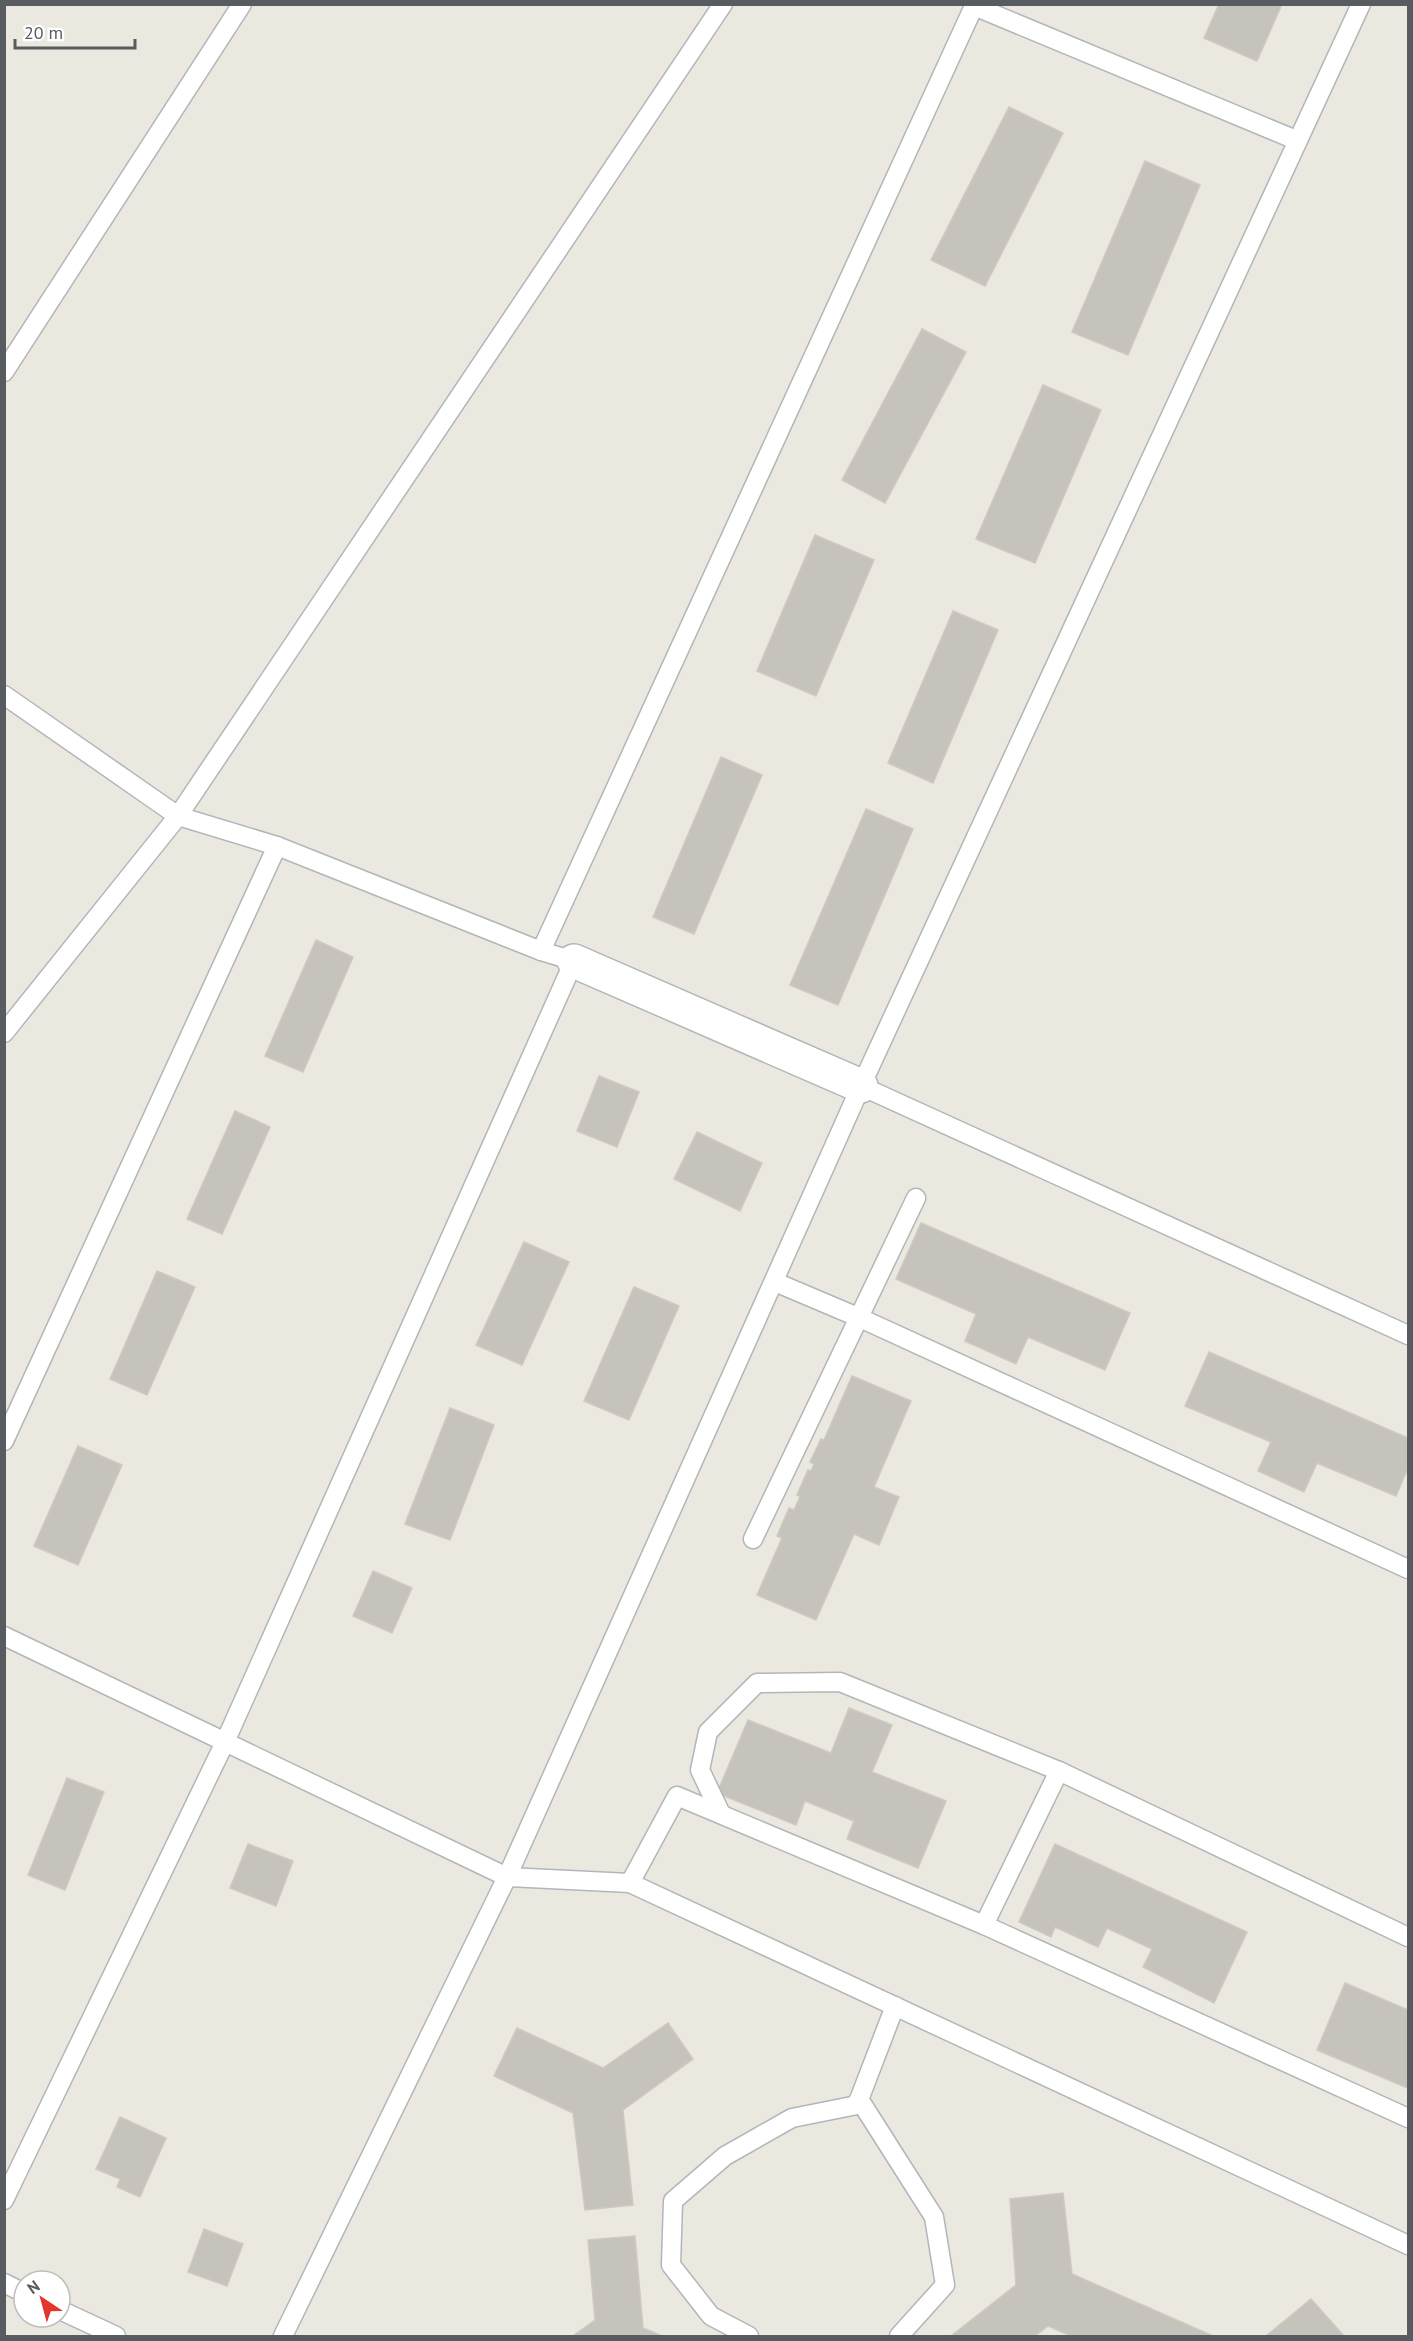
<svg xmlns="http://www.w3.org/2000/svg" width="1413" height="2341" font-family="'PT Sans',sans-serif">
	<rect width="100%" height="100%" fill="#ebe8df"/>
	<!-- building -->
	<g fill="#c6c3bd" stroke="#cfc9be" stroke-width="1.5">
		<path d="M1219 4H1282L1257 61 1204 38Z"/>
		<path d="M1009 107 1063 133 985 286 931 260Z"/>
		<path d="M1145 161 1200 185 1128 355 1072 332Z"/>
		<path d="M922 329 966 352 885 503 842 480Z"/>
		<path d="M1043 385 1101 410 1035 563 976 539Z"/>
		<path d="M815 535 874 560 816 696 757 671Z"/>
		<path d="M953 611 998 630 933 783 888 763Z"/>
		<path d="M721 757 762 775 694 934 653 917Z"/>
		<path d="M866 809 913 829 838 1005 790 985Z"/>
		<path d="M316 940 353 957 303 1072 265 1056Z"/>
		<path d="M599 1076 639 1092 617 1147 577 1131Z"/>
		<path d="M235 1111 270 1127 222 1234 187 1219Z"/>
		<path d="M697 1132 762 1163 740 1211 674 1179Z"/>
		<path d="M921 1223 1130 1313 1105 1370 1028 1337 1016 1364 965 1341 976 1314 896 1279Z"/>
		<path d="M524 1242 569 1262 522 1365 476 1345Z"/>
		<path d="M157 1271 195 1287 147 1395 110 1379Z"/>
		<path d="M634 1287 679 1306 629 1420 584 1401Z"/>
		<path d="M1209 1352 1408 1438V1468L1396 1496 1317 1463 1304 1492 1258 1471 1271 1442 1185 1406Z"/>
		<path d="M852 1376 911 1401 874 1487 899 1497 879 1545 854 1534 816 1620 757 1595 782 1538 777 1536 789 1508 794 1510 800 1497 797 1495 808 1470 811 1471 814 1464 810 1462 821 1439 824 1440Z"/>
		<path d="M450 1408 494 1425 450 1540 405 1524Z"/>
		<path d="M78 1446 122 1465 78 1565 34 1546Z"/>
		<path d="M373 1571 412 1588 392 1633 353 1616Z"/>
		<path d="M849 1708 892 1725 872 1772 946 1801 918 1868 847 1839 854 1821 805 1801 796 1825 717 1793 748 1720 831 1753Z"/>
		<path d="M67 1778 104 1792 65 1890 28 1875Z"/>
		<path d="M248 1844 293 1861 276 1906 230 1888Z"/>
		<path d="M1055 1844 1247 1932 1214 2003 1143 1967 1152 1949 1107 1928 1098 1947 1055 1927 1051 1937 1019 1922Z"/>
		<path d="M1345 1983 1408 2010V2088L1317 2050Z"/>
		<path d="M668 2023 693 2059 623 2110 633 2205 585 2210 573 2113 494 2076 517 2028 603 2068Z"/>
		<path d="M120 2117 166 2138 140 2197 117 2187 120 2179 96 2169Z"/>
		<path d="M1063 2193 1072 2274 1213 2336H1071L1048 2326 1035 2336H951L1016 2285 1010 2199Z"/>
		<path d="M204 2229 243 2244 227 2286 188 2272Z"/>
		<path d="M635 2236 643 2328 662 2336H573L595 2320 588 2240Z"/>
		<path d="M1311 2299 1344 2336H1266Z"/>
	</g>
	<g fill="none" stroke-linecap="round" stroke-linejoin="round">
		<!-- service casing -->
		<g stroke="#b2b6ba" stroke-width="21">
			<g id="service">
				<path d="M4 372 242 4"/>
				<path d="M4 695 178 816 277 846 541 951 974 6 1296 140"/>
				<path d="M4 1033 178 816 723 4"/>
				<path d="M861 1086 1408 1335"/>
				<path d="M775 1282 860 1318 1408 1569"/>
				<path d="M4 1441 277 846"/>
				<path d="M753 1539 916 1198"/>
				<path d="M4 1636 507 1877 630 1883 1408 2245"/>
				<path d="M721 1814 700 1770 708 1732 757 1683 840 1682 1059 1771"/>
				<path d="M630 1883 677 1796 984 1925 1408 2118"/>
				<path d="M984 1925 1059 1771 1408 1937"/>
				<path d="M859 2099 934 2217 945 2285 899 2336"/>
				<path d="M4 2200 225 1742 574 961 541 951"/>
				<path d="M4 2283 24 2293"/>
				<path d="M60 2310 116 2336"/>
				<path d="M283 2336 507 1877 861 1086 1361 4"/>
				<path d="M749 2336 711 2316 671 2265 673 2201 725 2156 792 2118 857 2105 895 2006"/>
			</g>
		</g>
		<!-- minor casing -->
		<g stroke="#b2b6ba" stroke-width="36">
			<path id="minor" d="M574 961 861 1086"/>
		</g>
		<!-- service -->
		<use href="#service" stroke="#fff" stroke-width="18"/>
		<!-- minor -->
		<use href="#minor" stroke="#fff" stroke-width="33"/>
	</g>
	<!-- border -->
	<rect width="1413" height="2341" fill="none" stroke="#585c60" stroke-width="12"/>
	<!-- north arrow -->
	<g transform="translate(42 2299) rotate(324)"><circle r="28" fill="#ffffff" stroke="#bcbebf" stroke-width="1.5"/>
	<path d="M0-4.5L10 22L0 15L-10 22Z" fill="#e2372e"/>
	<text y="-9" font-size="16" font-weight="bold" text-anchor="middle" fill="#585c60">N</text>
	</g>
	<!-- scale -->
	<path d="M15 39v9h120v-9" fill="none" stroke="#585c60" stroke-width="3"/>
	<text x="24" y="39" font-size="18" fill="#585c60" stroke="#ffffff" stroke-width="4.5" paint-order="stroke">20 m</text>
</svg>
